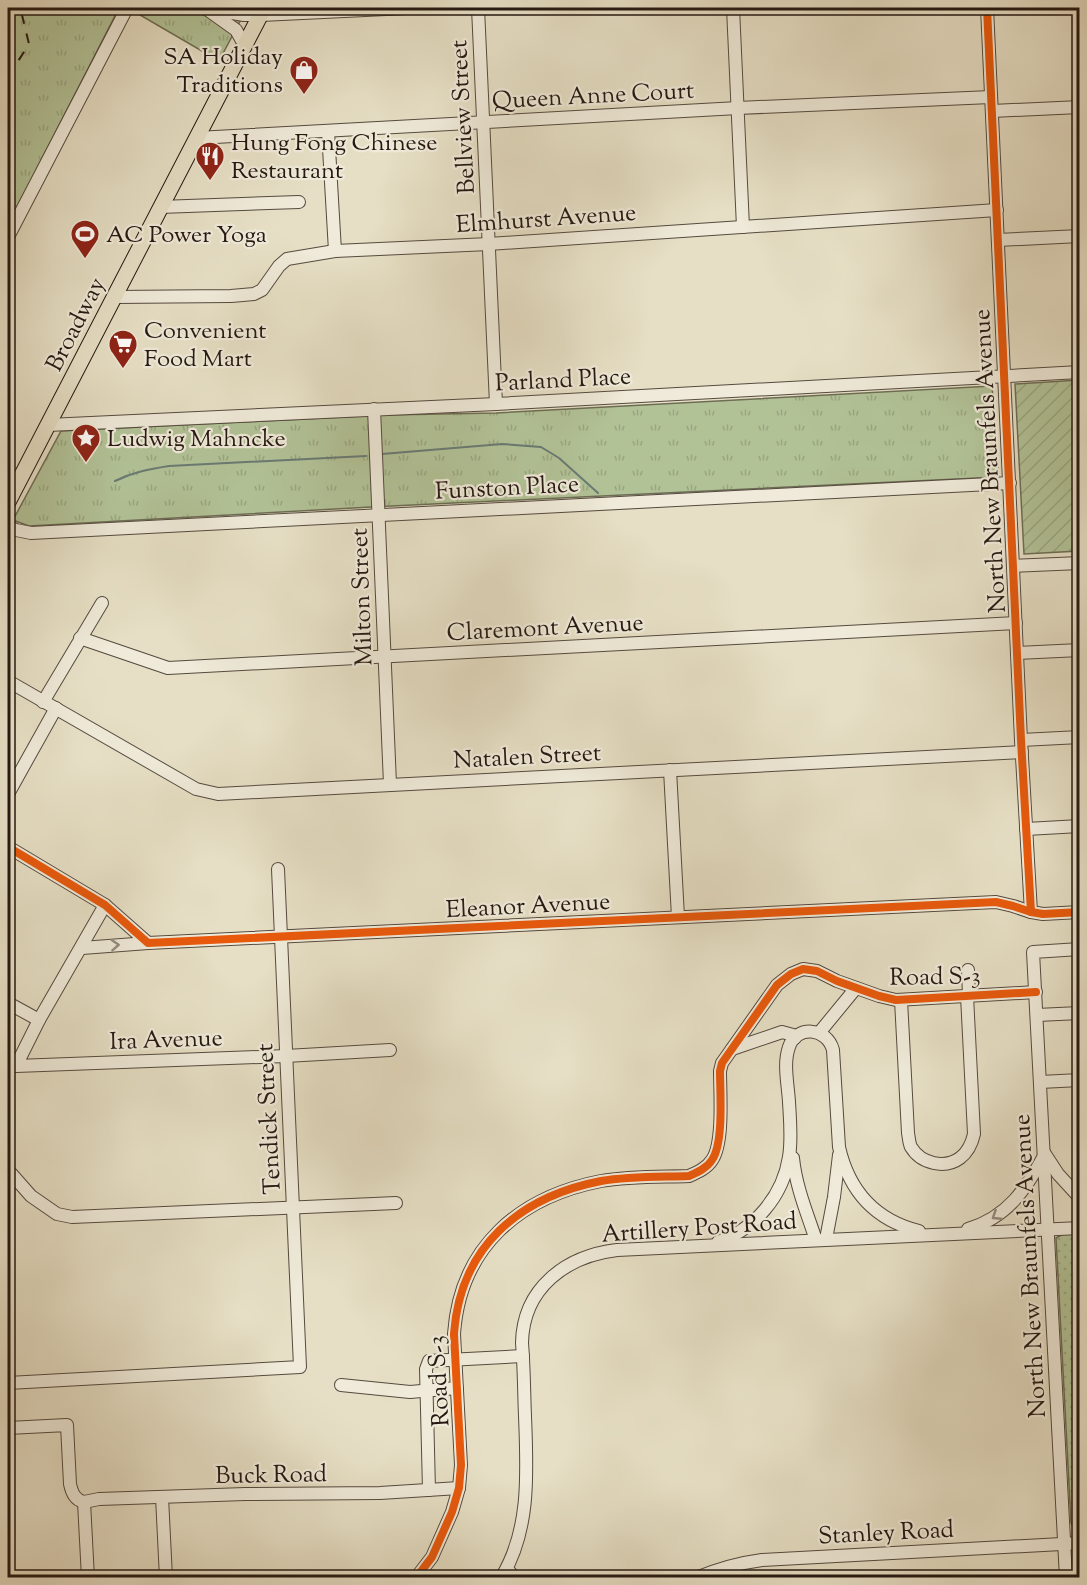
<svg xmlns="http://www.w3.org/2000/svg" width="1087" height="1585" font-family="'Sorts Mill Goudy',serif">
	<defs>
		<pattern id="grass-dots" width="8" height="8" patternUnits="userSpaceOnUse" patternTransform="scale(1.5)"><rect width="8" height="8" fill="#b2c297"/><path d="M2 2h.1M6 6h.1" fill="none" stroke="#99a681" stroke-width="1.8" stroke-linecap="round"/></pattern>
		<pattern id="park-tufts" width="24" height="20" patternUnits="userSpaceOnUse" patternTransform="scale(1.5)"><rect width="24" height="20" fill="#b2c297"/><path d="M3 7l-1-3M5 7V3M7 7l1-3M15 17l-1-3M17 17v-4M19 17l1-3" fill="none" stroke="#99a681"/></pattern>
		<pattern id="garden-furrows" width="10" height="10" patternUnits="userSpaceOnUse" patternTransform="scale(1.5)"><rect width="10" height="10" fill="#b2c297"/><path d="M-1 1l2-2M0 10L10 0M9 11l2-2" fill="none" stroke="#99a681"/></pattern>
	</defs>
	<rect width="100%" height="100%" fill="#e6dfc5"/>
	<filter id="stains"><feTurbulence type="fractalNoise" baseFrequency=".00333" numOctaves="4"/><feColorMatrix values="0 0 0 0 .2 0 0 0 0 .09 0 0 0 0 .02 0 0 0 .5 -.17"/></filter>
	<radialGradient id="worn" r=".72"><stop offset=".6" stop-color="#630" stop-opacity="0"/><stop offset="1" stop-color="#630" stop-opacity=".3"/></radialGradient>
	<!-- grass -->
	<path fill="url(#grass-dots)" stroke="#6c6d54" stroke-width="1.5" d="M1079 1233V1530L1073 1527 1071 1523 1056 1238 1063 1234Z"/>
	<!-- park -->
	<g fill="url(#park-tufts)" stroke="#6c6d54" stroke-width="1.5">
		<path d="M8 8H119L8 225Z"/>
		<path d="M128 8H247L219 61Z"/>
		<path d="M992 386 999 477 371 507 29 526 13 520 61 431 385 415 496 413Z"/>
	</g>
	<!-- garden -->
	<path fill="url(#garden-furrows)" stroke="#6c6d54" stroke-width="1.5" d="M1079 380V551L1024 554 1015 384Z"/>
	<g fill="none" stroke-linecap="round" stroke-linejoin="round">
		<!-- stream -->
		<g stroke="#697a74" stroke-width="2">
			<path d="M382 454 502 444 541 447 559 458 598 493"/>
			<path d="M115 481C133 472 150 469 169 466L366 456"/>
		</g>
		<!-- minor casing -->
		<g stroke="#554a3f" stroke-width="14">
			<g id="minor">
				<path d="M202 8 244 15H261L407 8"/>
				<path d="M478 8 496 404"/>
				<path d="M733 8 743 227"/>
				<path d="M987 8 1021 740 1031 912"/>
				<path d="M208 10 236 30 245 46"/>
				<path d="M992 111 1080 107"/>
				<path d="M328 131 335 251"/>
				<path d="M197 138 738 108 991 97"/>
				<path d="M160 207 299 202"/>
				<path d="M8 237 127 8"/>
				<path d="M998 240 1080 236"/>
				<path d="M114 297 231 296 254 294 262 290 279 266 287 259 335 251 489 244 997 210"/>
				<path d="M374 409 390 784"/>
				<path d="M48 425 496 404 1080 372"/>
				<path d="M8 526 16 530 31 533 1010 483"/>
				<path d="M1013 566 1080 563"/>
				<path d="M80 638 168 668 1016 623"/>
				<path d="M1017 653 1080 650"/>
				<path d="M8 681 196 789 218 794 1022 752"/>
				<path d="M43 702 102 603"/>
				<path d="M1021 740 1080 737"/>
				<path d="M670 770 678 917"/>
				<path d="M8 794 56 708"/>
				<path d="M1026 829 1080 826"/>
				<path d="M8 847 105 905 148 943 996 902 1013 906 1031 912 1043 914 1080 912"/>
				<path d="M105 905 39 1020 16 1066 286 1056 390 1050"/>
				<path d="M82 948 148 943"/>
				<path d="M968 970 969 996"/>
				<path d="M901 1000 908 1133C909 1138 909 1143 911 1147 921 1164 945 1169 960 1158 968 1152 972 1143 974 1134L967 996"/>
				<path d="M8 1003 39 1020"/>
				<path d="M1037 1015 1080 1013"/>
				<path d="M819 1033 856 988"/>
				<path d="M732 1049 782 1032 793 1035 795 1038"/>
				<path d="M1040 1082 1080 1080"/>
				<path d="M793 1158C796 1187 807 1213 816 1240"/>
				<path d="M8 1170 31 1196 57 1214 72 1217 396 1203"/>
				<path d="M968 1229C1008 1217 1026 1189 1045 1154L1058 1174 1080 1198"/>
				<path d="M826 1239 834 1197 839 1155"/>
				<path d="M718 1242C755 1229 783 1196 789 1157 792 1139 790 1120 789 1102 788 1084 783 1064 789 1047 796 1025 827 1027 833 1050L839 1147C849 1191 875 1220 919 1231"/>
				<path d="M8 1383 300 1367 278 869"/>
				<path d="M341 1385 410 1392 457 1388"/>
				<path d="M8 1428 67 1425 70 1484C72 1493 75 1500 84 1502"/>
				<path d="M429 1490 426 1369 429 1361 523 1356"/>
				<path d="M162 1497 166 1578"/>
				<path d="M84 1502 99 1499 245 1494 380 1493 459 1488"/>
				<path d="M84 1502 88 1578"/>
				<path d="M507 1569 515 1578"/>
				<path d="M416 1578 432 1557 452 1512 459 1488 461 1465 454 1334C460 1247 519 1197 601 1181 630 1176 660 1177 689 1176 698 1172 707 1168 712 1160 724 1143 720 1092 720 1071L722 1063 777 985 791 974 803 969 817 971 837 981 879 996 896 1000 1036 992"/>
				<path d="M501 1578C531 1530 527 1470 525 1416 524 1392 524 1367 522 1343 523 1288 566 1256 617 1250L1080 1228"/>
				<path d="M696 1578C718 1569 739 1563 762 1560L1080 1543"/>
				<path d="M1066 1578 1033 952 1080 949"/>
			</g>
		</g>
		<!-- major casing -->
		<g stroke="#251812" stroke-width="17">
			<path id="major" d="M8 502 264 8"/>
		</g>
		<!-- minor -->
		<use href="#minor" stroke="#efead9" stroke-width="12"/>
		<!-- major -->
		<use href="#major" stroke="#e6dfc5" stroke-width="15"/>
		<!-- rail -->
		<path stroke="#251812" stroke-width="2" stroke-dasharray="10 10" stroke-linecap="butt" d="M8 77 29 44 22 15 14 8"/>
		<!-- cycleway casing -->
		<g stroke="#efead9" stroke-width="11">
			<g id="cycleway">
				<path d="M987 8 1021 740 1031 912"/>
				<path d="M8 847 105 905 148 943 996 902 1013 906 1031 912 1043 914 1080 912"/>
				<path d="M416 1578 432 1557 452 1512 459 1488 461 1465 454 1334C460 1247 519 1197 601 1181 630 1176 660 1177 689 1176 698 1172 707 1168 712 1160 724 1143 720 1092 720 1071L722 1063 777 985 791 974 803 969 817 971 837 981 879 996 896 1000 1036 992"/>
			</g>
		</g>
		<!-- cycleway -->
		<use href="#cycleway" stroke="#e8590c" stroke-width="8"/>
	</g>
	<!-- one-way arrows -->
	<defs><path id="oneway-chevron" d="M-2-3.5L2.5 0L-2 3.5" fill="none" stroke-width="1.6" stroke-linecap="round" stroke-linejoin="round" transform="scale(1.5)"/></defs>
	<g stroke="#948c7f">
		<use href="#oneway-chevron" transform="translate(115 945) rotate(-4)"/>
		<use href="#oneway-chevron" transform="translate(996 1216) rotate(147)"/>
	</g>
	<!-- icons -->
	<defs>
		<g id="shop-pin" transform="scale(1.5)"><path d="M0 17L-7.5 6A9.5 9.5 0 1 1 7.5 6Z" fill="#8f2418" stroke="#efead9"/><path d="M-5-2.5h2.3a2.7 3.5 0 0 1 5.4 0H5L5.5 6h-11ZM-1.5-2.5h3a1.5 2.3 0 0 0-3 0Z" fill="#fff"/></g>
		<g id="restaurant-pin" transform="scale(1.5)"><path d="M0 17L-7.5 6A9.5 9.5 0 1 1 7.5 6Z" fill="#8f2418" stroke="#efead9"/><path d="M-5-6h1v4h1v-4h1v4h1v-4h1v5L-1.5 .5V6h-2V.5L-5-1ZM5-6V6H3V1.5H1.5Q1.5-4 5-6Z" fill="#fff"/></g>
		<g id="stadium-pin" transform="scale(1.5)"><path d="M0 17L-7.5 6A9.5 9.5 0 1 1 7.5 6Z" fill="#8f2418" stroke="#efead9"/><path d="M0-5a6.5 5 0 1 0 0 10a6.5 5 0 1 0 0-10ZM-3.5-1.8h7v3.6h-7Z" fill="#fff"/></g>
		<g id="supermarket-pin" transform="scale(1.5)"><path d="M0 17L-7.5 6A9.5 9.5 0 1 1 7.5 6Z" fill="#8f2418" stroke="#efead9"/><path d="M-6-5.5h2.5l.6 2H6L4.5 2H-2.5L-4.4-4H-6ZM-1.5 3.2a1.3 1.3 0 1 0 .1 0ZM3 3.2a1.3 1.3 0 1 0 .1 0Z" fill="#fff"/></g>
		<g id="sight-pin" transform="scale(1.5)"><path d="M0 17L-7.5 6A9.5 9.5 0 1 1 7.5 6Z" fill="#8f2418" stroke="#efead9"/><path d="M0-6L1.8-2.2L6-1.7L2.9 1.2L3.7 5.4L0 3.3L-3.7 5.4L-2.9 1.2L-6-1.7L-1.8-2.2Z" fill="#fff"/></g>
	</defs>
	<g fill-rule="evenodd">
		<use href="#shop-pin" x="304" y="70"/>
		<use href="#restaurant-pin" x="210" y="156"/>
		<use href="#stadium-pin" x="85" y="234"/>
		<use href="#supermarket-pin" x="123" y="344"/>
		<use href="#sight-pin" x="86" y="438"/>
	</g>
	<g text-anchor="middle" stroke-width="4.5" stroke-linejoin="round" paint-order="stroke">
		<!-- poi labels -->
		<g font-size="24" fill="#251812" stroke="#efead9" text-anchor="start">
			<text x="283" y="64" text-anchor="end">SA Holiday<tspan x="283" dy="28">Traditions</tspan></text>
			<text x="231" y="150">Hung Fong Chinese<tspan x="231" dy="28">Restaurant</tspan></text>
			<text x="106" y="242">AC Power Yoga</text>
			<text x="144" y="338">Convenient<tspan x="144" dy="28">Food Mart</tspan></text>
			<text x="107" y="446">Ludwig Mahncke</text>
		</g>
		<!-- street labels -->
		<g font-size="24" fill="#251812" stroke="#efead9">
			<text transform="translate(593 95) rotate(-3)" y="8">Queen Anne Court</text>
			<text transform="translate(462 117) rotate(-93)" y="8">Bellview Street</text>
			<text transform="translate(546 218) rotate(-4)" y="8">Elmhurst Avenue</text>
			<text transform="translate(75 324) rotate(-63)" y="8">Broadway</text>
			<text transform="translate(563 379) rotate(-3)" y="8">Parland Place</text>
			<text transform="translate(989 461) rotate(-93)" y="8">North New Braunfels Avenue</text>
			<text transform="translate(507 487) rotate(-3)" y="8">Funston Place</text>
			<text transform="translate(361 597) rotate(-92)" y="8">Milton Street</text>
			<text transform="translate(545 627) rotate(-3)" y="8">Claremont Avenue</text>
			<text transform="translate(527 756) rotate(-3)" y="8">Natalen Street</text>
			<text transform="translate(528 905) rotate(-3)" y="8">Eleanor Avenue</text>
			<text transform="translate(935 976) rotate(-1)" y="8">Road S-3</text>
			<text transform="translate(166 1039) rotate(-2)" y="8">Ira Avenue</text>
			<text transform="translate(268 1119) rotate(-93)" y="8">Tendick Street</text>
			<text transform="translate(699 1227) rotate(-4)" y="8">Artillery Post Road</text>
			<text transform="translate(1029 1266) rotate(-93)" y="8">North New Braunfels Avenue</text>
			<text transform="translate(438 1381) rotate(-93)" y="8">Road S-3</text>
			<text transform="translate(271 1474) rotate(-1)" y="8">Buck Road</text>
			<text transform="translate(886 1532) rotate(-3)" y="8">Stanley Road</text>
		</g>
	</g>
	<!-- margin -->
	<rect width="1087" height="1585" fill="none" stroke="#e6dfc5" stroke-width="30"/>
	<rect x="9" y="9" width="1069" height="1567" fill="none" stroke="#251812" stroke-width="3"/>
	<rect x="15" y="15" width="1057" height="1555" fill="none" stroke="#251812" stroke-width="1.5"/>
	<rect width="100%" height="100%" filter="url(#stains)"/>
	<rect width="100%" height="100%" fill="url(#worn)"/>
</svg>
